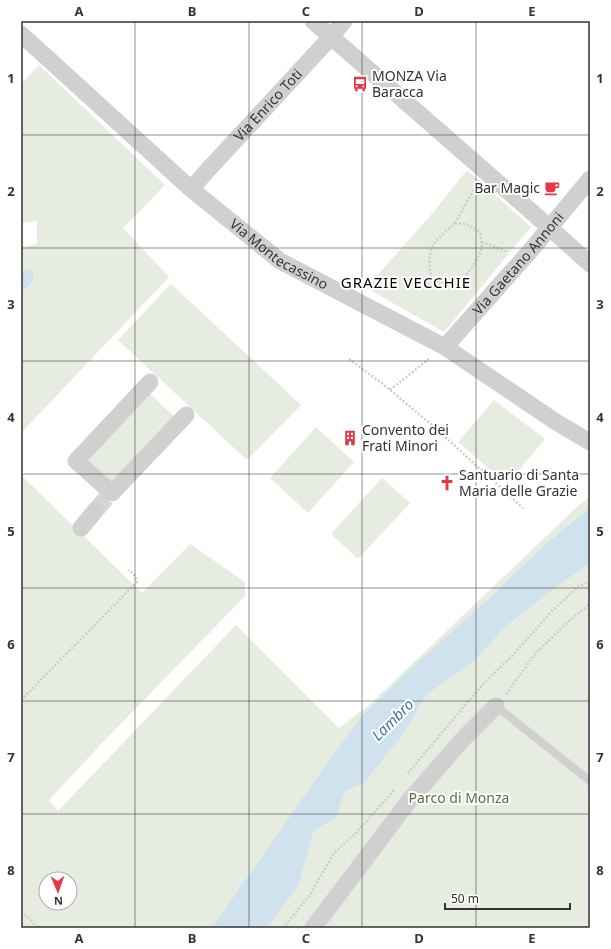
<svg xmlns="http://www.w3.org/2000/svg" width="611" height="949" font-family="'Noto Sans',sans-serif">
	<rect width="100%" height="100%" fill="#fff"/>
	<!-- green -->
	<g fill="#e6ecdf" fill-rule="evenodd">
		<path d="M39 65 165 185 123 228 169 277 21 433V290L26 288 22 271 21 272V247L37 244V221L21 223V84Z"/>
		<path d="M467 170 531 227 444 332 366 288 431 215Z"/>
		<path d="M171 284 301 405 247 460 118 340Z"/>
		<path d="M142 386 182 424 112 499 71 461Z"/>
		<path d="M494 400 545 439 507 484 458 442Z"/>
		<path d="M316 427 354 462 308 513 270 478Z"/>
		<path d="M21 475 142 593 190 544 245 582V596L104 741 49 800 58 811 236 625 339 728 368 706 579 505 590 497V928H21ZM46 879H70V903H46Z"/>
		<path d="M382 478 410 503 358 559 331 534Z"/>
	</g>
	<!-- water -->
	<g fill="#cfe2ee">
		<path d="M28 269 33 273V281L26 288 21 290V272Z"/>
		<path d="M590 508V563L553 589 506 626 474 661 427 694 403 734 363 784 345 790 336 818 314 830 298 886 266 928H212L335 752 362 716 419 661 491 597 548 542Z"/>
	</g>
	<g fill="none" stroke-linecap="round" stroke-linejoin="round">
		<!-- street-tunnel -->
		<path stroke="#d6d6d6" stroke-width="17" stroke-dasharray="17 8" stroke-linecap="butt" d="M95 511 108 496"/>
		<!-- path -->
		<g stroke="#cdcdcd" stroke-width="2.5" stroke-dasharray="2 2" stroke-linecap="butt">
			<path d="M455 223 466 224 480 232C484 251 481 252 472 267 460 285 451 288 432 278 428 267 428 251 436 241 441 235 448 229 455 223Z"/>
			<path d="M455 223 476 186"/>
			<path d="M482 242 508 252"/>
			<path d="M349 359 383 384 433 426 523 508"/>
			<path d="M390 390 430 358"/>
			<path d="M506 694 535 654 570 620 590 604"/>
			<path d="M21 700 134 585 137 582C136 575 132 573 128 570"/>
			<path d="M408 773 483 684 513 655 550 613 579 586 590 581"/>
			<path d="M21 913 28 917 38 928"/>
			<path d="M283 928 310 895 334 853 357 832 395 789"/>
		</g>
		<!-- lane -->
		<path stroke="#d0d0d0" stroke-width="8" d="M496 706 590 781"/>
		<!-- street -->
		<g stroke="#d0d0d0" stroke-width="17">
			<path d="M313 21 549 227 590 264"/>
			<path id="s1" d="M21 34 191 189 280 261 445 347 556 422 590 442"/>
			<path id="s2" d="M191 189 206 172 331 37 344 21"/>
			<path id="s3" d="M445 347 531 250 590 179"/>
			<path d="M150 382 76 461 112 493 186 415"/>
			<path d="M81 528 95 511"/>
			<path d="M313 928 363 862 408 802 463 739 496 706"/>
		</g>
	</g>
	<!-- grid -->
	<path fill="none" stroke="#333" stroke-width="1" stroke-opacity="0.55" d="M135 21V928M249 21V928M362 21V928M476 21V928M21 135H590M21 248H590M21 361H590M21 474H590M21 588H590M21 701H590M21 814H590"/>
	<!-- icons -->
	<defs>
		<g id="bus-bare" transform="scale(1.2)"><path d="M-5-6H5V4H4V6H2V4H-2V6H-4V4H-5ZM-3.5-4V0h7V-4ZM-3.5 1.2v1.5H-2V1.2ZM2 1.2v1.5H3.5V1.2Z" fill="#e63946" stroke="#fff" stroke-width="2.5" paint-order="stroke"/></g>
		<g id="cafe-bare" transform="scale(1.2)"><path d="M-5.5-4.5H6V0H3Q3 3.5 0 3.5H-2.5Q-5.5 3.5-5.5 0ZM3-3.2v2h1.7v-2ZM-6 4.5H4V6H-6Z" fill="#e63946" stroke="#fff" stroke-width="2.5" paint-order="stroke"/></g>
		<g id="building-bare" transform="scale(1.2)"><path d="M-4-6H4V6H1V3H-1V6H-4ZM-2.5-4.3h1.7v1.8h-1.7ZM.8-4.3h1.7v1.8H.8ZM-2.5-1h1.7V.8h-1.7ZM.8-1h1.7V.8H.8Z" fill="#e63946" stroke="#fff" stroke-width="2.5" paint-order="stroke"/></g>
		<g id="church-bare" transform="scale(1.2)"><path d="M-1.2-6h2.4v3.5h3.3v2.4h-3.3V6h-2.4V-.1h-3.3v-2.4h3.3Z" fill="#e63946" stroke="#fff" stroke-width="2.5" paint-order="stroke"/></g>
	</defs>
	<g fill-rule="evenodd">
		<use href="#bus-bare" x="360" y="84"/>
		<use href="#cafe-bare" x="552" y="188"/>
		<use href="#building-bare" x="350" y="438"/>
		<use href="#church-bare" x="447" y="483"/>
	</g>
	<g text-anchor="middle" stroke-width="4" stroke-linejoin="round" paint-order="stroke">
		<!-- poi labels -->
		<g font-size="14" fill="#333" stroke="#fff" text-anchor="start">
			<text x="372" y="81">MONZA Via<tspan x="372" dy="16">Baracca</tspan></text>
			<text x="540" y="193" text-anchor="end">Bar Magic</text>
			<text x="362" y="435">Convento dei<tspan x="362" dy="16">Frati Minori</tspan></text>
			<text x="459" y="480">Santuario di Santa<tspan x="459" dy="16">Maria delle Grazie</tspan></text>
		</g>
		<!-- street labels -->
		<g font-size="14" fill="#333" stroke="#fff">
			<text dy="5" stroke="none"><textPath href="#s2" startOffset="114">Via Enrico Toti</textPath></text>
			<text dy="5" stroke="none"><textPath href="#s1" startOffset="340">Via Montecassino</textPath></text>
			<text dy="5" stroke="none"><textPath href="#s3" startOffset="111">Via Gaetano Annoni</textPath></text>
		</g>
		<!-- park labels -->
		<g font-size="14" fill="#56703f" stroke="#fff">
			<text x="459" y="803">Parco di Monza</text>
		</g>
		<!-- neighbourhood labels -->
		<g font-size="15" letter-spacing="1" fill="#000" stroke="#fff">
			<text x="406" y="288">GRAZIE VECCHIE</text>
		</g>
		<!-- water labels -->
		<g font-size="15" font-style="italic" fill="#3f7597" stroke="#fff">
			<text transform="translate(393 720) rotate(-45)" y="5">Lambro</text>
		</g>
	</g>
	<!-- border -->
	<rect width="611" height="949" fill="none" stroke="#ffffff" stroke-width="44"/>
	<!-- north arrow -->
	<g transform="translate(58 891) rotate(178)"><circle r="19" fill="#ffffff" stroke="#adadad"/>
	<path d="M0-3L7 15L0 10L-7 15Z" fill="#e63946"/>
	<text y="-6" font-size="11" font-weight="bold" text-anchor="middle" fill="#333333">N</text>
	</g>
	<!-- scale -->
	<path d="M445 903v6h125v-6" fill="none" stroke="#333333" stroke-width="2"/>
	<text x="451" y="903" font-size="12" fill="#333333" stroke="#ffffff" stroke-width="3" paint-order="stroke">50 m</text>
	<rect x="22" y="22" width="567" height="905" fill="none" stroke="#333" stroke-width="1.5"/>
	<g font-size="13" text-anchor="middle" font-weight="bold" fill="#333">
		<text x="79" y="16">A</text>
		<text x="192" y="16">B</text>
		<text x="306" y="16">C</text>
		<text x="419" y="16">D</text>
		<text x="532" y="16">E</text>
		<text x="11" y="83">1</text>
		<text x="600" y="83">1</text>
		<text x="11" y="196">2</text>
		<text x="600" y="196">2</text>
		<text x="11" y="309">3</text>
		<text x="600" y="309">3</text>
		<text x="11" y="422">4</text>
		<text x="600" y="422">4</text>
		<text x="11" y="536">5</text>
		<text x="600" y="536">5</text>
		<text x="11" y="649">6</text>
		<text x="600" y="649">6</text>
		<text x="11" y="762">7</text>
		<text x="600" y="762">7</text>
		<text x="11" y="875">8</text>
		<text x="600" y="875">8</text>
		<text x="79" y="943">A</text>
		<text x="192" y="943">B</text>
		<text x="306" y="943">C</text>
		<text x="419" y="943">D</text>
		<text x="532" y="943">E</text>
	</g>
</svg>
